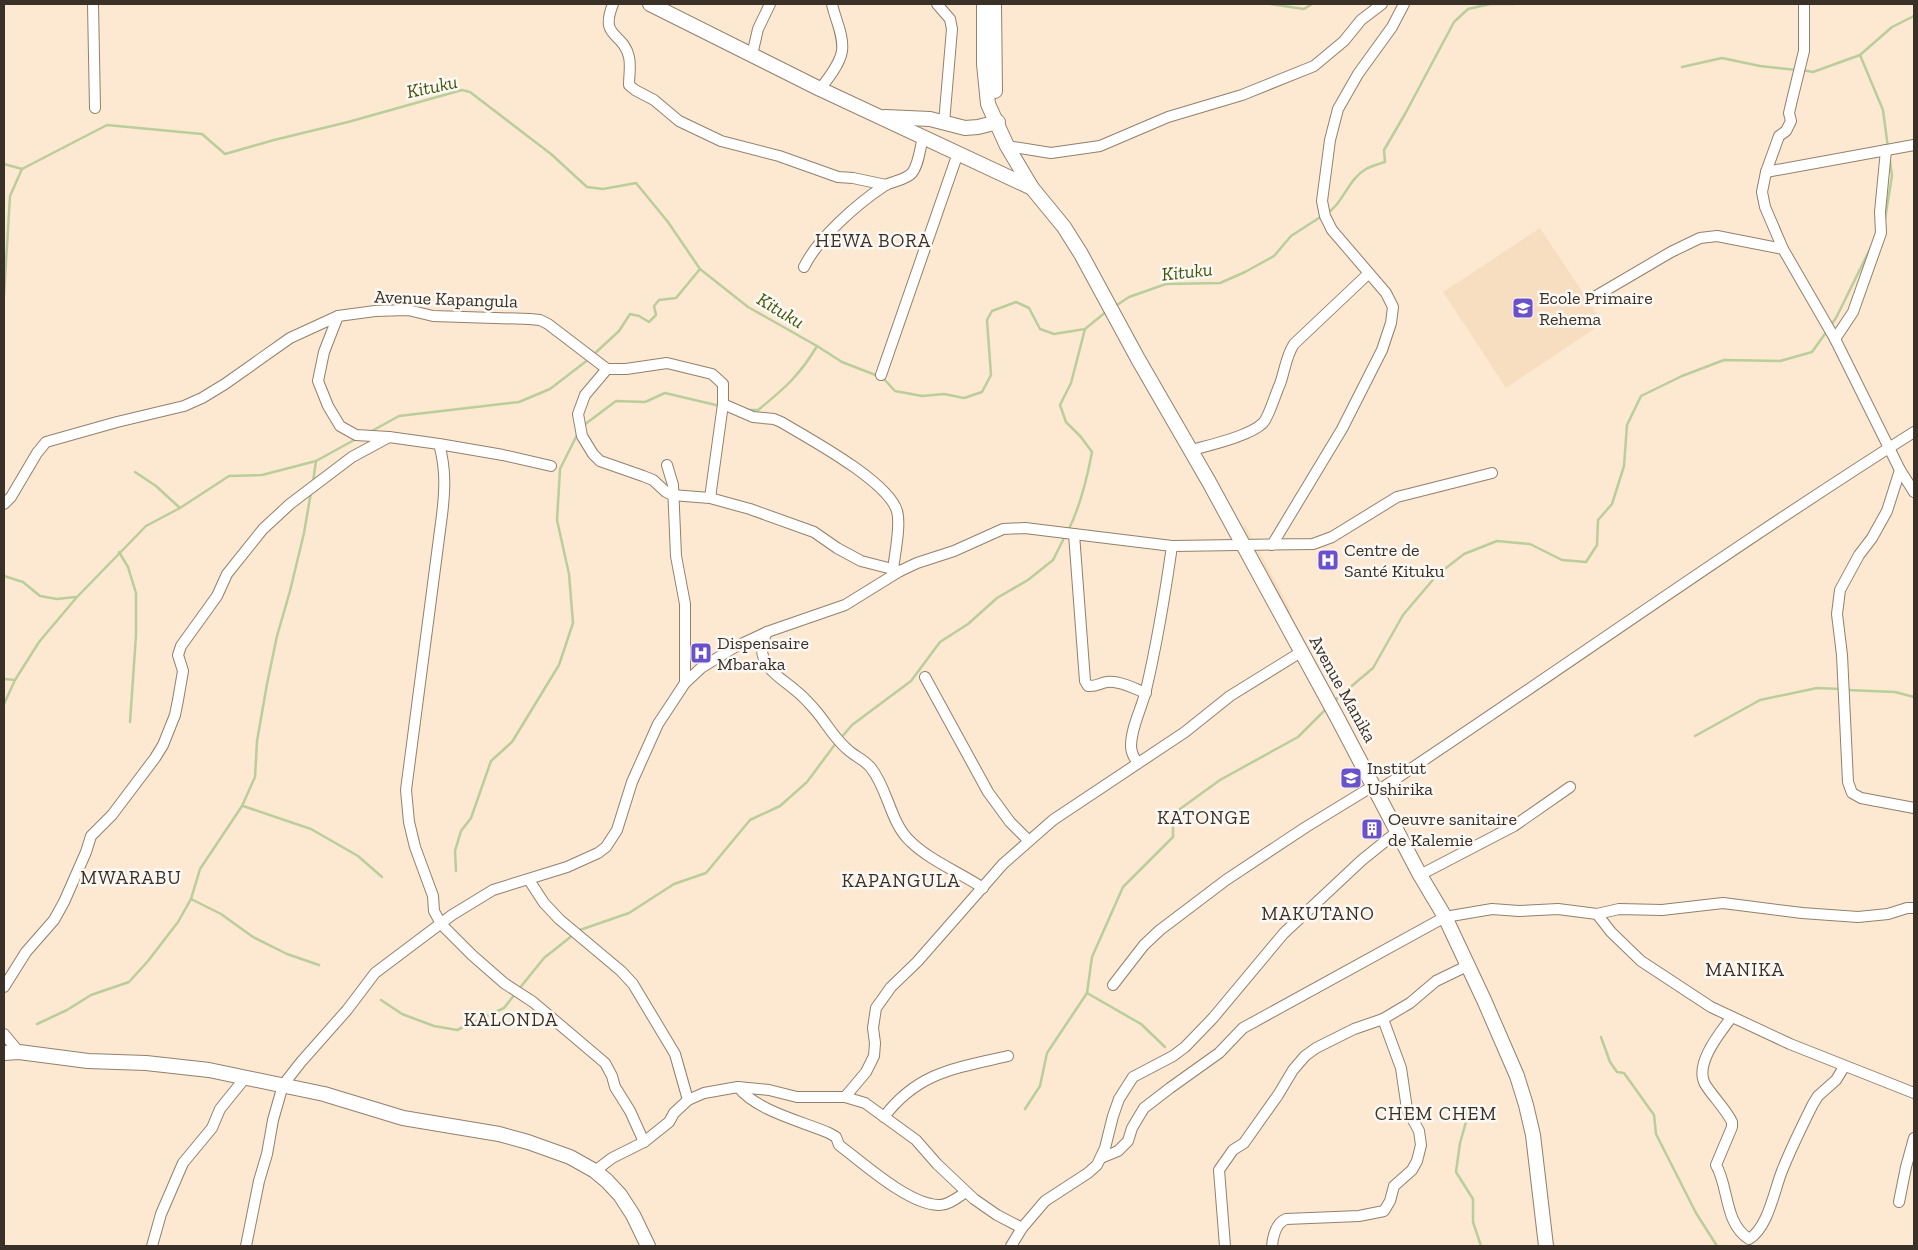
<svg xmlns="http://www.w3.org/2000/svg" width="1918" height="1250" font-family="'Zilla Slab',serif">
	<rect width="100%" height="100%" fill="#fde8d1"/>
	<!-- built -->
	<g fill="#f8dec1">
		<path d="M1540 228 1603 323 1506 388 1443 292Z"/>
		<path d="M1245 525 1292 612 1284 616 1237 529Z"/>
	</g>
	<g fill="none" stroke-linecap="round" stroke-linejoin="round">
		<!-- stream -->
		<g stroke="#b9ce9b" stroke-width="2.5">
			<path d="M1270 4 1304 9 1312 4"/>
			<path d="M1860 55 1883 110 1888 148"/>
			<path d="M1682 67 1722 58 1760 66 1796 70"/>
			<path d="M1802 70 1813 72 1860 55 1892 27 1914 16"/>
			<path d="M4 164 22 169"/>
			<path d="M1326 214C1343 204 1348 179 1366 169 1371 166 1379 164 1385 162L1384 150 1405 114 1454 22 1468 9 1490 4H1514"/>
			<path d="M1885 219 1892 176 1890 161"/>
			<path d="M4 295 10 196 22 169 107 125 202 134 225 154 274 140 348 122 462 90 470 92 551 154 587 187 603 189 636 183 668 222 700 269 748 307 817 346 842 362 878 376"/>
			<path d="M1114 307 1129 297 1166 284 1220 283 1245 272 1274 256 1291 236 1322 216"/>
			<path d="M1830 326 1836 318 1871 247"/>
			<path d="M593 355 619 331 630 314 639 316 649 322 656 315 654 306 659 300 676 298 700 269"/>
			<path d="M883 378 895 391 922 396 944 394 964 398 982 392 991 375 987 320 992 311 1016 302 1029 308 1040 329 1054 334 1085 329 1107 311"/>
			<path d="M747 410H758C784 389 800 375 817 346"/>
			<path d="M584 425 616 401 645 402 665 393 720 406"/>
			<path d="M370 432 399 416 519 402 550 389 589 359"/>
			<path d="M135 472 156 486 180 508"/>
			<path d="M313 482 316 461"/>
			<path d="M1068 531C1080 507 1087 479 1092 452L1081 437 1066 422 1060 405 1071 383 1085 329"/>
			<path d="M119 552 128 567 136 593V635L130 722"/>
			<path d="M4 576 23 582 40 596 57 599 76 597"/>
			<path d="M4 679 15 680"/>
			<path d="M1847 690 1895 692 1914 697"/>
			<path d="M1334 701 1373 668 1403 615 1437 575 1464 554 1497 541 1530 544 1562 560 1586 562 1597 545 1598 520 1612 504 1624 466 1627 425 1641 396 1682 376 1724 360 1780 361 1812 352 1827 331"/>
			<path d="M4 704 15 680 39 642 77 597 146 526 180 508 229 476 262 475 316 461 356 439"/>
			<path d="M1695 736 1760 700 1817 688 1841 689"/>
			<path d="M840 739 852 725 911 681 940 642 968 624 997 598 1028 580 1053 560 1065 536"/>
			<path d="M243 806 311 829 358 856 382 877"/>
			<path d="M456 871 455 851 461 831 471 818 491 761 512 742 559 665 573 623 569 574 557 520 560 469 578 433"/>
			<path d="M191 899 221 914 253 937 287 954 319 965"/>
			<path d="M577 931 629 913 674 884 706 873 750 820 780 806 807 782 836 743"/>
			<path d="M519 989 544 958 573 935"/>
			<path d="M1087 993 1141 1024 1165 1047"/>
			<path d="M381 1000 402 1014 434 1026 457 1030 504 1008 515 994"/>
			<path d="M37 1024 67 1010 91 995 129 982 148 961 178 922 191 899 200 869 242 806 255 777 257 741 267 684 277 636 290 591 304 533 311 492"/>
			<path d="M1601 1037 1610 1062 1617 1072 1624 1073 1654 1115 1656 1134 1696 1213 1717 1246"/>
			<path d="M1465 1106 1466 1122 1460 1143 1456 1172 1473 1199V1222L1481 1246"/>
			<path d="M1025 1109 1040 1086 1047 1053 1087 993 1092 957 1123 887 1173 837V814L1220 780 1298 737 1327 708"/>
		</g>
		<!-- street casing -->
		<g stroke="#93806c" stroke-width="12">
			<g id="street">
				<path d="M93 4 95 108"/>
				<path d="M613 4C599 39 623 31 629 57 631 65 629 76 629 85L635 90 654 100 679 121 721 141 779 156 838 177 853 178 886 185"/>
				<path d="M937 4 950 19 952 29 944 123"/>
				<path d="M752 55 758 29 770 4"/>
				<path d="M820 89C828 79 840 64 842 51 844 35 835 19 832 4"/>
				<path d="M1007 146 1051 153 1100 146 1168 117 1242 95 1314 66 1344 41 1361 20 1382 4"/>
				<path d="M1766 172 1914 145"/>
				<path d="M1783 249 1765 207 1762 192 1766 172 1779 136 1786 131 1791 121 1789 113 1792 100 1804 51V4"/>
				<path d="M804 267C818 238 857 204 884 186 892 181 906 180 912 173 919 164 920 148 923 137"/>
				<path d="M1596 296 1671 252 1700 238 1717 236 1783 249 1835 339 1900 470 1914 492"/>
				<path d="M338 316 324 352 318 381 328 406 340 426 356 435 389 437 439 444C446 469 445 490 442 515L406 790 409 822 415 847 433 896 434 911 441 924 472 955 504 983 533 1002 605 1063 612 1076 615 1087 630 1111 644 1142"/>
				<path d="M1835 339 1853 312 1881 233 1880 212 1886 150"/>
				<path d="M607 369 585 395 578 414 582 436 593 454 600 461 643 476 653 480 666 492 672 495 710 498 750 509 814 532 837 548 861 561 900 571"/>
				<path d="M881 375 958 153"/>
				<path d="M723 404 753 417 774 419 781 422C808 438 888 481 897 511 901 525 895 553 893 569"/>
				<path d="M439 444 503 455 551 466"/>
				<path d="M1192 450C1210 445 1250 436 1263 423 1269 417 1276 392 1280 384 1285 370 1286 356 1294 344L1368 274"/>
				<path d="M667 465 673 485 676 556 685 604V683"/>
				<path d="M1900 470 1887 511 1872 538 1859 555 1840 590 1837 614 1842 655 1848 782 1852 793 1861 798 1914 808"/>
				<path d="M4 504 11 497 37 453 46 442 117 422 184 406 202 398 225 384 290 338 338 316 375 311 408 310 433 316 530 319 540 320 548 324 607 369H626L667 363 712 374 723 384V404L710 498"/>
				<path d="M1074 534 1085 681 1088 686C1096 687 1100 683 1107 682 1119 680 1135 689 1146 693"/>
				<path d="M1272 545 1342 429 1382 350 1391 323 1393 307 1386 293 1332 230 1325 216 1322 201 1330 140 1338 109 1358 74 1392 27 1404 4"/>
				<path d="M767 632C765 637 762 642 762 647 761 668 781 678 795 690 803 696 810 704 816 711 827 724 834 738 847 749 854 756 865 760 871 768 888 789 890 822 910 841 929 860 959 872 983 888"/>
				<path d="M925 677 988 792 1010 822 1028 840"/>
				<path d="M1138 763C1134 758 1131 752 1131 746 1131 727 1142 708 1146 690 1157 643 1165 595 1172 546"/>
				<path d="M1376 792C1556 673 1732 547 1914 432"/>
				<path d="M1420 875 1514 826 1570 787"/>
				<path d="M529 880 544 903 559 919 621 971 633 984 675 1054 688 1100"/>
				<path d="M1597 914 1619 909 1662 910 1723 903 1802 913 1858 917 1888 914 1907 908H1914"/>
				<path d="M1113 985 1144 945 1160 930 1226 880 1306 827 1373 786"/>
				<path d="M4 987 26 952 54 920 64 902 86 852 91 836 112 815 155 758 163 745 175 715 178 700 183 671 178 655 181 646 217 596 227 574 263 529 290 504 352 457 389 437"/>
				<path d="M1731 1018C1720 1033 1694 1064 1705 1084 1713 1097 1725 1108 1732 1122V1127L1716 1165C1729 1187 1724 1223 1749 1239 1768 1228 1774 1191 1782 1171 1791 1148 1802 1126 1813 1104L1818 1096 1836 1080 1844 1067"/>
				<path d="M4 1034 19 1052"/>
				<path d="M738 1087C757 1111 801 1121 829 1133L836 1137 839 1145C863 1163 908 1204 938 1205 948 1206 958 1197 966 1192"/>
				<path d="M845 1097 866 1072 874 1056 875 1043 873 1028 876 1008 891 987 917 962 1003 864 1053 820 1185 732 1230 696 1301 652"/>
				<path d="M884 1117C918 1072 956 1068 1008 1056"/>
				<path d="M1101 1158 1118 1151 1128 1141 1132 1128 1144 1108 1170 1088 1219 1053 1243 1028 1445 917 1492 909 1519 911 1558 909 1597 914 1611 932 1641 961 1711 1007 1790 1044 1914 1093"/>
				<path d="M595 1171 612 1158 644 1142 669 1122 674 1113 688 1100 704 1093 738 1087 769 1090 797 1097H845L865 1103 916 1140 937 1164 974 1199 997 1215 1022 1228"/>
				<path d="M1899 1202 1906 1167 1914 1138"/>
				<path d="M152 1246 161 1214 183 1163 212 1128 220 1109 245 1078"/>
				<path d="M246 1246 259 1181 267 1154 273 1120 283 1085 301 1062 347 1010 375 973 452 915 493 890 567 867 598 853 606 847 617 830 632 782 658 724 685 683 701 668 735 647 767 632 845 605 900 571 917 563 954 551 1003 529 1025 528 1172 546 1313 544 1332 537 1397 497 1492 473"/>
				<path d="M1011 1246 1022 1228 1045 1201 1088 1173 1097 1165 1105 1148 1113 1116 1119 1099 1133 1077 1173 1056 1185 1047 1213 1018 1284 933 1362 860 1398 831"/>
				<path d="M1225 1246 1219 1170 1233 1150 1244 1143 1278 1095 1293 1070 1305 1056 1316 1048 1354 1029 1383 1019 1410 1003 1436 981 1467 966"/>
				<path d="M1272 1246C1273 1236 1276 1223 1286 1219L1359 1216 1384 1211 1390 1201 1394 1186 1412 1170 1417 1161 1421 1145 1419 1131 1407 1109 1401 1068 1383 1019"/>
			</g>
		</g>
		<!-- secondary casing -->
		<g stroke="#93806c" stroke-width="16">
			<g id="secondary">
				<path d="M650 4 820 89 1032 188"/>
				<path d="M984 4V64L988 104 1007 146 1032 188 1064 227 1081 254 1138 359 1209 482 1338 719 1420 875 1445 917 1484 1000 1517 1076 1526 1105 1533 1135 1546 1246"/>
				<path d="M994 4 995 91"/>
				<path d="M885 117 930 119 965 128 978 127 998 122"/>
				<path d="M4 1053 19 1052 88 1061 146 1063 209 1070 324 1094 403 1118 499 1134 528 1142 570 1157 595 1171 607 1181 620 1195 633 1215 648 1246"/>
			</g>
		</g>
		<!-- street -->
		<use href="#street" stroke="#fff" stroke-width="10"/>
		<!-- secondary -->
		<use href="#secondary" stroke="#fff" stroke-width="14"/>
	</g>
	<!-- icons -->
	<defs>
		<g id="school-square" transform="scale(1.125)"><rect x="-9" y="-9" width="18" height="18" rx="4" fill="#6851ca" stroke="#fcf8f4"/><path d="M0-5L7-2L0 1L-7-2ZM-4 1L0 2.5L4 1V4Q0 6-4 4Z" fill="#fff"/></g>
		<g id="hospital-square" transform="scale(1.125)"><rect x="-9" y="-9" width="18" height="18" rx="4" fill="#6851ca" stroke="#fcf8f4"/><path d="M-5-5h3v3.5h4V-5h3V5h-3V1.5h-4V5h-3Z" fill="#fff"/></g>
		<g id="building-square" transform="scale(1.125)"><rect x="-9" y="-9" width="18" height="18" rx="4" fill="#6851ca" stroke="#fcf8f4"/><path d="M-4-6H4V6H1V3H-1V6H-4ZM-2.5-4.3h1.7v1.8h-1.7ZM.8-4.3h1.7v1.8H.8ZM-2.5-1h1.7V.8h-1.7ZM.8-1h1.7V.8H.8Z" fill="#fff"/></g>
	</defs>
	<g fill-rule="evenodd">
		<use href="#school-square" x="1523" y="308"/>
		<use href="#hospital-square" x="1328" y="560"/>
		<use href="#hospital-square" x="701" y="653"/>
		<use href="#school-square" x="1351" y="778"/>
		<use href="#building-square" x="1372" y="829"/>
	</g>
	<g text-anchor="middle" stroke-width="5" stroke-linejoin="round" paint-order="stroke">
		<!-- poi labels -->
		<g font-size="18" fill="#393128" stroke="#fcf8f4" text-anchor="start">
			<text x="1539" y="304">Ecole Primaire<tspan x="1539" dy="21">Rehema</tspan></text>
			<text x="1344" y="556">Centre de<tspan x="1344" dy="21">Santé Kituku</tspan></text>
			<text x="717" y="649">Dispensaire<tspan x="717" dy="21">Mbaraka</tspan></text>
			<text x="1367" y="774">Institut<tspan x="1367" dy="21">Ushirika</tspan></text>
			<text x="1388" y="825">Oeuvre sanitaire<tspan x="1388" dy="21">de Kalemie</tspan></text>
		</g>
		<!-- street labels -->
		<g font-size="18" fill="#393128" stroke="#fcf8f4">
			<text transform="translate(446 299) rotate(2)" y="6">Avenue Kapangula</text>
			<text transform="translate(1343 689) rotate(61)" y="6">Avenue Manika</text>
		</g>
		<!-- water labels -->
		<g font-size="19" font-style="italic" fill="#3f560a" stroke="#fcf8f4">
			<text transform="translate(432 86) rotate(-12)" y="7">Kituku</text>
			<text transform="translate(1187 271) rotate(-6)" y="7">Kituku</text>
			<text transform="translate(781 310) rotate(31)" y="7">Kituku</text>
		</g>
		<!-- neighbourhood labels -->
		<g font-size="19" letter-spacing="1" fill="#393128" stroke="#fcf8f4">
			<text x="873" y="247">HEWA BORA</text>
			<text x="1204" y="824">KATONGE</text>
			<text x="131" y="884">MWARABU</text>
			<text x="901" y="887">KAPANGULA</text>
			<text x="1318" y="920">MAKUTANO</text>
			<text x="1745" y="976">MANIKA</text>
			<text x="511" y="1026">KALONDA</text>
			<text x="1436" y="1120">CHEM CHEM</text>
		</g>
	</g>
	<!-- border -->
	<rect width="1918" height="1250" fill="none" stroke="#393128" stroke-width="10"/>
</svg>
